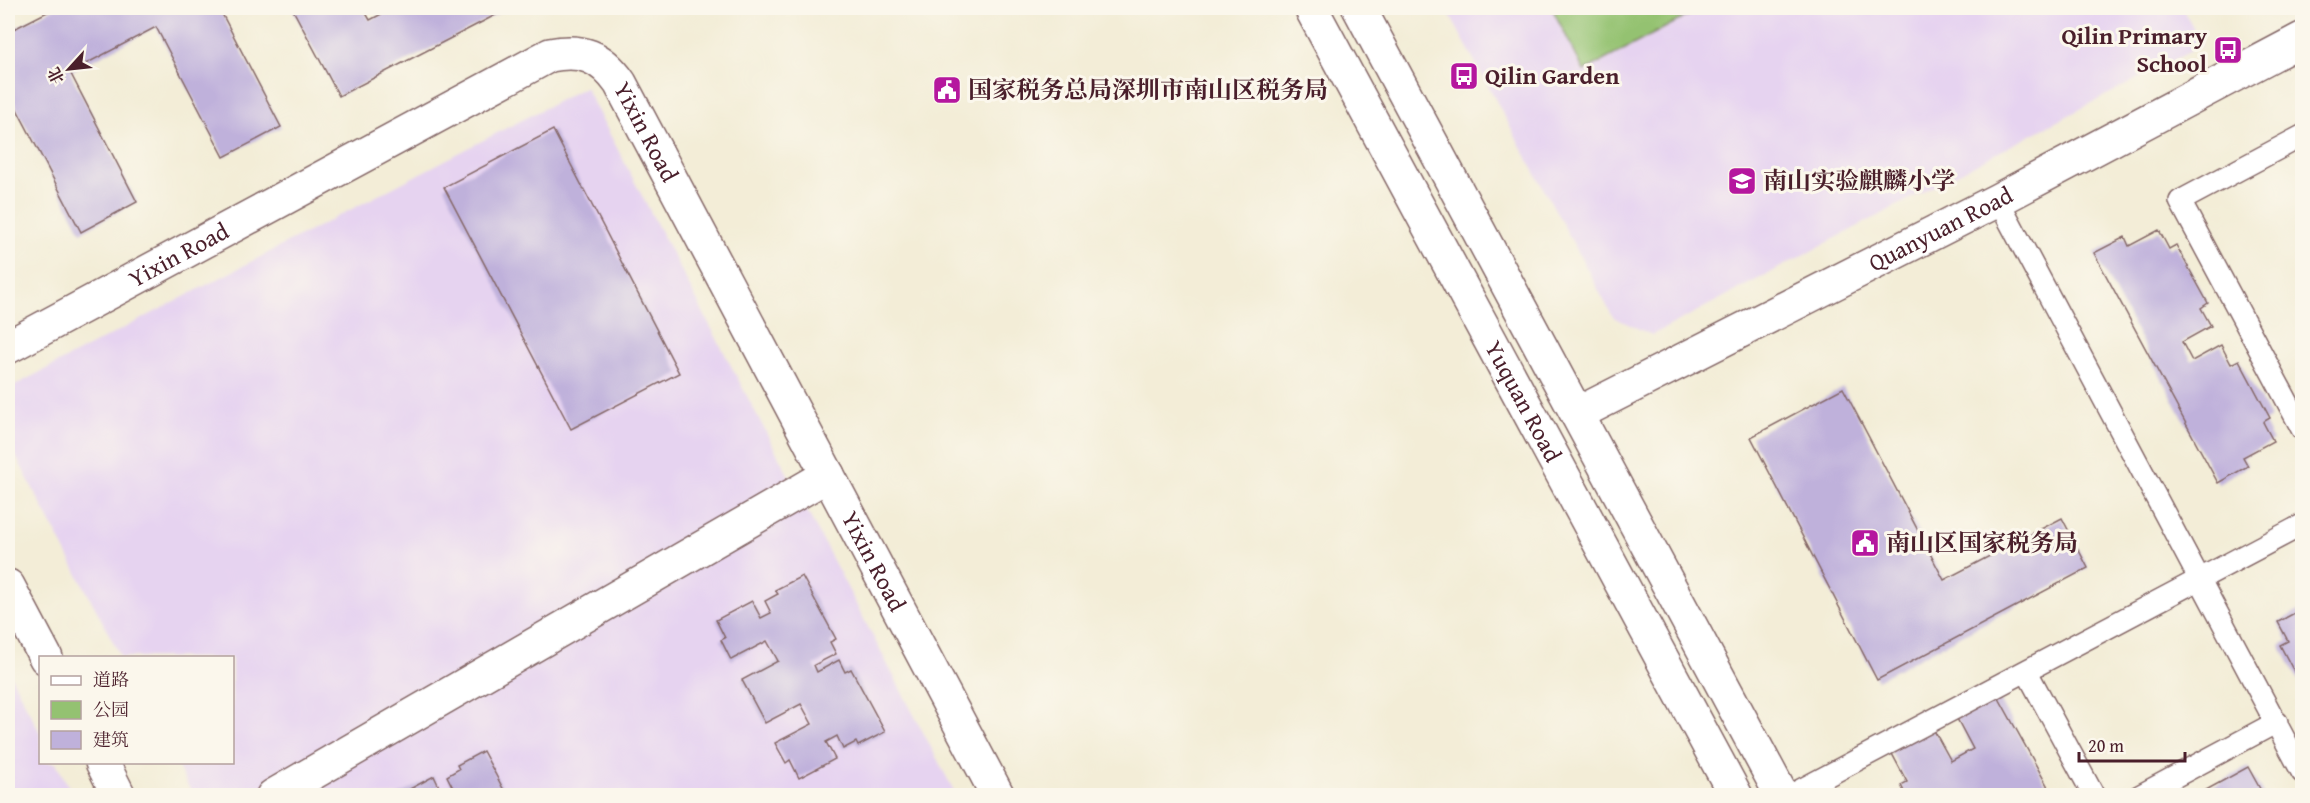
<svg xmlns="http://www.w3.org/2000/svg" width="2310" height="803" font-family="'Gentium Book Plus','Noto Serif SC',serif">
	<rect width="100%" height="100%" fill="#fbf7ec"/>
	<filter id="ink" filterUnits="userSpaceOnUse"><feTurbulence type="fractalNoise" baseFrequency=".0167" numOctaves="2"/><feDisplacementMap in="SourceGraphic" scale="12" xChannelSelector="R" yChannelSelector="G"/><feConvolveMatrix kernelMatrix="1 2 1 2 8 2 1 2 1" color-interpolation-filters="sRGB"/></filter>
	<filter id="wash" filterUnits="userSpaceOnUse"><feTurbulence type="fractalNoise" baseFrequency=".008" numOctaves="4" result="noise"/><feDisplacementMap in="SourceGraphic" scale="24" xChannelSelector="R" yChannelSelector="G"/><feGaussianBlur stdDeviation="1.35" result="paint"/><feColorMatrix in="noise" values="0 0 0 0 0 0 0 0 0 0 0 0 0 0 0 0 0 1.4 0 .05"/><feComposite in="paint" operator="in"/></filter>
	<g filter="url(#wash)">
		<rect width="100%" height="100%" fill="#f3edd7"/>
		<!-- built -->
		<g fill="#e6d3f0">
			<path d="M1446 8H2182L2202 45 1652 335 1613 317Z"/>
			<path d="M585 87 956 795H193L176 763 232 762V658L121 657 8 441V389Z"/>
			<path d="M8 670 40 733V762L56 763 73 795H8Z"/>
		</g>
		<!-- green -->
		<path fill="#94c271" stroke="#6f704e" stroke-width="1.5" d="M1552 8H1702L1584 71Z"/>
		<g id="blocks">
			<!-- building -->
			<g fill="#bfb1db">
				<path d="M55 8H219L281 127 224 157 156 27 70 72 137 202 81 232 8 92V32Z"/>
				<path d="M292 8H363L370 20 393 8H509L339 96Z"/>
				<path d="M553 130 679 373 571 429 444 187Z"/>
				<path d="M2159 230 2169 249 2176 245 2208 303 2201 308 2211 326 2182 342 2192 361 2221 345 2231 364 2239 360 2270 418 2263 422 2273 441 2243 457 2248 466 2218 483 2094 253 2125 237 2129 246Z"/>
				<path d="M1843 388 1944 580 2062 518 2088 568 1877 680 1751 437Z"/>
				<path d="M802 576 836 639 830 642 836 654 814 665 817 672 839 660 845 672 851 669 885 732 858 746 856 742 843 749 837 736 826 742 835 759 799 778 790 760 786 763 775 743 812 724 801 704 765 723 742 680 778 661 767 641 731 660 721 640 725 638 716 620 752 601 761 618 771 613 765 601 778 594 775 590Z"/>
				<path d="M2302 609V687L2280 645 2288 641 2278 622Z"/>
				<path d="M1995 691 2053 796H1906L1901 785 1907 782 1889 748 1931 725 1951 761 1973 749 1954 713Z"/>
				<path d="M483 751 507 796H397L434 776 442 793 453 788 447 776 459 769 457 765Z"/>
				<path d="M2248 767 2264 796H2210L2206 790Z"/>
			</g>
		</g>
	</g>
	<g filter="url(#ink)">
		<use href="#blocks" fill-opacity="0" stroke="#856767" stroke-width="1.5"/>
		<g fill="none" stroke-linecap="round" stroke-linejoin="round">
			<!-- service casing -->
			<g stroke="#856767" stroke-width="24">
				<g id="service">
					<path d="M2302 136 2180 201 2302 429"/>
					<path d="M1998 200 2302 772"/>
					<path d="M2027 672 2094 796"/>
					<path d="M1789 796 2302 525"/>
					<path d="M2139 796 2277 722"/>
				</g>
			</g>
			<!-- minor casing -->
			<g stroke="#856767" stroke-width="36">
				<g id="minor">
					<path id="s1" d="M8 347 550 55C582 49 601 56 620 83L998 796"/>
					<path id="s2" d="M1577 414 1998 200 2302 39"/>
					<path d="M8 586 46 658"/>
					<path d="M102 762 119 796"/>
					<path d="M273 796 828 475"/>
				</g>
			</g>
			<!-- tertiary casing -->
			<g stroke="#856767" stroke-width="36">
				<g id="tertiary">
					<path id="s3" d="M1311 8 1736 796"/>
					<path d="M1359 8 1782 796"/>
				</g>
			</g>
			<!-- service -->
			<use href="#service" stroke="#fff" stroke-width="21"/>
			<!-- minor -->
			<use href="#minor" stroke="#fff" stroke-width="33"/>
			<!-- tertiary -->
			<use href="#tertiary" stroke="#fff" stroke-width="33"/>
		</g>
	</g>
	<!-- icons -->
	<defs>
		<g id="bus-square" transform="scale(1.5)"><rect x="-9" y="-9" width="18" height="18" rx="4" fill="#b5179e" stroke="#fbf7ec"/><path d="M-5-6H5V4H4V6H2V4H-2V6H-4V4H-5ZM-3.5-4V0h7V-4ZM-3.5 1.2v1.5H-2V1.2ZM2 1.2v1.5H3.5V1.2Z" fill="#fff"/></g>
		<g id="civic-square" transform="scale(1.5)"><rect x="-9" y="-9" width="18" height="18" rx="4" fill="#b5179e" stroke="#fbf7ec"/><path d="M-.6-6.5H3V-4.5H.6V-3L4-1V1h2V6H-6V1h2V-1L-.6-3ZM-1.2 2.5V6h2.4V2.5Z" fill="#fff"/></g>
		<g id="school-square" transform="scale(1.5)"><rect x="-9" y="-9" width="18" height="18" rx="4" fill="#b5179e" stroke="#fbf7ec"/><path d="M0-5L7-2L0 1L-7-2ZM-4 1L0 2.5L4 1V4Q0 6-4 4Z" fill="#fff"/></g>
	</defs>
	<g fill-rule="evenodd">
		<use href="#bus-square" x="2228" y="50"/>
		<use href="#bus-square" x="1464" y="76"/>
		<use href="#civic-square" x="947" y="90"/>
		<use href="#school-square" x="1742" y="181"/>
		<use href="#civic-square" x="1865" y="543"/>
	</g>
	<g text-anchor="middle" stroke-width="6" stroke-linejoin="round" paint-order="stroke">
		<!-- poi labels -->
		<g font-size="24" font-weight="bold" fill="#4a1f2b" stroke="#fbf7ec" text-anchor="start">
			<text x="2207" y="44" text-anchor="end">Qilin Primary<tspan x="2207" dy="28">School</tspan></text>
			<text x="1485" y="84">Qilin Garden</text>
			<text x="968" y="98">国家税务总局深圳市南山区税务局</text>
			<text x="1763" y="189">南山实验麒麟小学</text>
			<text x="1886" y="551">南山区国家税务局</text>
		</g>
		<!-- street labels -->
		<g font-size="24" fill="#4a1f2b" stroke="#fbf7ec">
			<text dy="8" stroke="none"><textPath href="#s1" startOffset="752">Yixin Road</textPath></text>
			<text dy="8" stroke="none"><textPath href="#s2" startOffset="408">Quanyuan Road</textPath></text>
			<text dy="8" stroke="none"><textPath href="#s1" startOffset="194">Yixin Road</textPath></text>
			<text dy="8" stroke="none"><textPath href="#s3" startOffset="447">Yuquan Road</textPath></text>
			<text dy="8" stroke="none"><textPath href="#s1" startOffset="1238">Yixin Road</textPath></text>
		</g>
	</g>
	<!-- margin -->
	<rect width="2310" height="803" fill="none" stroke="#fbf7ec" stroke-width="30"/>
	<!-- legend -->
	<rect x="39" y="656" width="195" height="108" fill="#fbf7ec" stroke="#b4a19f" stroke-width="1.5"/>
	<rect x="51" y="676" width="30" height="9" fill="#ffffff" stroke="#b4a19f" stroke-width="1.5"/>
	<text x="93" y="686" font-size="18" fill="#4a1f2b">道路</text>
	<rect x="51" y="701" width="30" height="18" fill="#94c271" stroke="#b4a19f" stroke-width="1.5"/>
	<text x="93" y="716" font-size="18" fill="#4a1f2b">公园</text>
	<rect x="51" y="731" width="30" height="18" fill="#bfb1db" stroke="#b4a19f" stroke-width="1.5"/>
	<text x="93" y="746" font-size="18" fill="#4a1f2b">建筑</text>
	<!-- north arrow -->
	<g transform="translate(69 69) rotate(243)" stroke="#fbf7ec" stroke-width="4.5" paint-order="stroke">
	<path d="M0-4.5L10 22L0 15L-10 22Z" fill="#4a1f2b"/>
	<text y="-9" font-size="16" font-weight="bold" text-anchor="middle" fill="#4a1f2b">北</text>
	</g>
	<!-- scale -->
	<path d="M2079 752v9h106v-9" fill="none" stroke="#4a1f2b" stroke-width="3"/>
	<text x="2088" y="752" font-size="18" fill="#4a1f2b" stroke="#fbf7ec" stroke-width="4.5" paint-order="stroke">20 m</text>
</svg>
